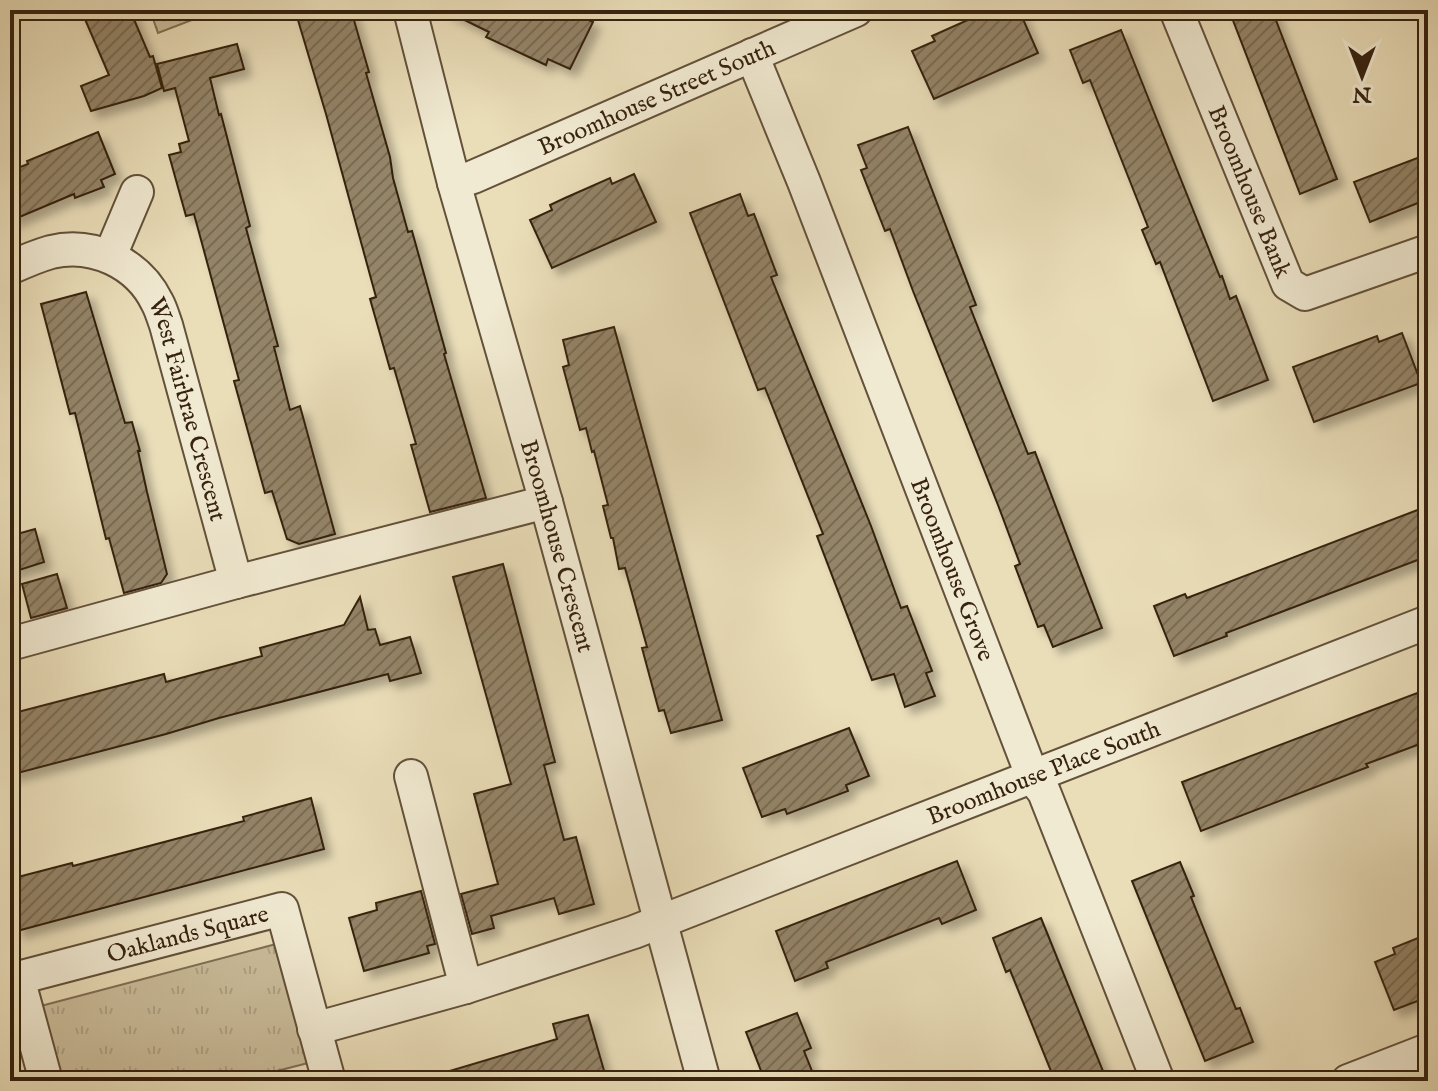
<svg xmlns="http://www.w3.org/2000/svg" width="1438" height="1091" font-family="'IM FELL English',serif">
	<defs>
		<pattern id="grass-dots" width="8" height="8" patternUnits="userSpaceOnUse" patternTransform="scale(2)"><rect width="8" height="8" fill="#cbbe9c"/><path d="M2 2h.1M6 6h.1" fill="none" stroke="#afa385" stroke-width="1.8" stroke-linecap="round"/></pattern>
		<pattern id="park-tufts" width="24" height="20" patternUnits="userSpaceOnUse" patternTransform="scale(2)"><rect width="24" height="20" fill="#cbbe9c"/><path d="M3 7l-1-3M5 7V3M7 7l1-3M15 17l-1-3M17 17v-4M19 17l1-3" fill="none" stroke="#afa385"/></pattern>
		<pattern id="building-hatch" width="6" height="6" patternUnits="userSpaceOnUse" patternTransform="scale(2)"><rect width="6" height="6" fill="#948467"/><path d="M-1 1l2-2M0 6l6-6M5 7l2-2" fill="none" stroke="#7a6c53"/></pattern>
		<filter id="shadow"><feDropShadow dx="7" dy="7" stdDeviation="4" flood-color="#0004"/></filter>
	</defs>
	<rect width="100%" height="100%" fill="#eadeb9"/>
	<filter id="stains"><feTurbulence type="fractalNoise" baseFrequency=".0025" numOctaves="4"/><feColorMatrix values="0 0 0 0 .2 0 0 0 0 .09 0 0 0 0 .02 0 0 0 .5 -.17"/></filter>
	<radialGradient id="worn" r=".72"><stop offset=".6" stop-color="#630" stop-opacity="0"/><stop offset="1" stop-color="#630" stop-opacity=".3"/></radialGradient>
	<!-- grass -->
	<path fill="url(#grass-dots)" stroke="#807056" stroke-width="2" d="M150 10H218L158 33Z"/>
	<!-- park -->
	<path fill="url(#park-tufts)" stroke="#807056" stroke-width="2" d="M280 943 312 1062 238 1081H56L37 1007Z"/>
	<!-- building -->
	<g fill="url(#building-hatch)" stroke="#36220f" stroke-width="2" filter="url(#shadow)">
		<path d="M81 10H130L150 57 153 56 162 88 144 96 91 111 81 86 109 75Z"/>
		<path d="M295 10H351L369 72 366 73 390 157 393 178 408 232 412 231 446 353 444 354 486 498 430 512 411 445 416 444 394 368 390 369 370 299 376 297 326 114Z"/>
		<path d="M444 10H568L593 22 570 69 548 59 546 65 486 37 489 32Z"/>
		<path d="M990 10H1019L1038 53 934 99 912 51 935 41 932 36Z"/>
		<path d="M1229 10H1272L1337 179 1300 194Z"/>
		<path d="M1121 30 1220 277 1222 276 1230 299 1236 296 1268 380 1213 401 1160 262 1156 264 1142 230 1148 227 1090 80 1083 83 1070 50Z"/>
		<path d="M237 44 244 69 210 78 219 115 221 114 250 226 246 228 278 346 274 347 290 410 300 406 335 534 299 544 287 539 272 491 265 493 234 381 239 380 194 214 186 216 169 155 181 152 179 144 189 141 175 88 164 91 157 64Z"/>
		<path d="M908 127 976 305 970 307 1028 454 1035 452 1102 628 1053 647 1044 625 1038 627 1015 566 1020 564 998 505 913 291 890 229 885 231 861 170 867 168 858 145Z"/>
		<path d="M98 132 115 174 101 180 104 187 75 198 74 194 10 221V171L28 164 27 161Z"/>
		<path d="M1428 154V199L1370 222 1354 182Z"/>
		<path d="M634 174 656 222 552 268 530 220 552 210 550 205 565 198 610 178 612 184Z"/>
		<path d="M740 194 748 216 754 214 777 275 771 277 871 526 901 608 907 606 932 671 926 673 935 696 905 707 894 674 872 680 817 536 823 534 765 388 758 390 690 213Z"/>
		<path d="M86 292 125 423 132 422 140 451H138L147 492 167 574 161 583 124 593 109 538 106 539 75 413 70 414 41 304Z"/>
		<path d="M614 327 722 720 671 733 664 710 659 711 642 648 647 647 625 568 619 569 613 538H611L603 506 608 505 594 451 592 452 586 428 580 430 563 367 569 365 563 340Z"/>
		<path d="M1402 333 1421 383 1314 422 1293 367 1377 336 1379 342Z"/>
		<path d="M1428 506V556L1226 633 1227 636 1174 656 1154 606 1185 594 1187 598Z"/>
		<path d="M35 529 44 562 10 573V536Z"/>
		<path d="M503 564 555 762 544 765 564 840 576 837 594 904 559 914 554 898 491 916 494 928 472 934 461 894 498 884 474 794 511 784 453 577Z"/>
		<path d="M57 574 67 608 31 618 22 584Z"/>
		<path d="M360 597 368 630 375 629 380 645 410 637 421 673 390 681 388 674 219 718 166 734 10 775V714L164 674 166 682 262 656 260 648 344 625Z"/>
		<path d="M1428 689V741L1366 764 1368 767 1201 831 1182 782Z"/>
		<path d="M849 728 869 776 846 785 848 791 787 814 785 809 762 817 743 768Z"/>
		<path d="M311 798 324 849 17 931 10 905V879L72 863 73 866 244 821 243 817Z"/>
		<path d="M957 861 976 910 942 924 939 918 826 962 828 968 795 981 776 931Z"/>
		<path d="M1180 862 1194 896 1191 897 1236 1009 1240 1008 1253 1042 1205 1061 1132 881Z"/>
		<path d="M421 891 435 944 427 946 429 953 364 971 349 918 377 910 376 903Z"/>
		<path d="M1041 918 1107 1081H1055L1010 970 1006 972 993 938Z"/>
		<path d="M1428 934V997L1394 1010 1375 962 1395 954 1393 948Z"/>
		<path d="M797 1013 811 1048 804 1051 816 1081H765L746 1032Z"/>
		<path d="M588 1015 607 1081H444L443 1073 557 1039 553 1024Z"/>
	</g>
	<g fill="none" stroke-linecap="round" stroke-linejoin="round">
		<!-- minor casing -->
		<g stroke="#63513a" stroke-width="36">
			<g id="minor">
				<path id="s1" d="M410 10 454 183 546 502 704 1081"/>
				<path id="s2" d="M1176 10 1288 284 1305 294 1428 251"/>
				<path id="s3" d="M752 55 804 182 1033 778 1044 792 1158 1081"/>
				<path id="s4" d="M454 183 473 177 856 10"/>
				<path d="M110 256 137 192"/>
				<path id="s5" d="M10 268C23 262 37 256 51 252 93 242 138 263 157 302 161 309 163 317 166 325L236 582"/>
				<path d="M10 644 236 582 546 502"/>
				<path d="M411 776 466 987"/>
				<path id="s6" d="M314 1029 466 987 634 932 1428 622"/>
				<path id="s7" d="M46 1081 18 978 282 909 329 1081"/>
				<path d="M1348 1081 1428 1050"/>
			</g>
		</g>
		<!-- minor -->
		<use href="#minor" stroke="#f1ead2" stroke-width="32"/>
	</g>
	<g text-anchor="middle" stroke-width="8" stroke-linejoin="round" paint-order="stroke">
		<!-- street labels -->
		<g font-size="24" fill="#36220f" stroke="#f1ead2">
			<text dy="8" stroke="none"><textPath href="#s4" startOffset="220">Broomhouse Street South</textPath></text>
			<text dy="8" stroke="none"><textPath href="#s2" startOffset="196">Broomhouse Bank</textPath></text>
			<text dy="8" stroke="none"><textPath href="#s5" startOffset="282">West Fairbrae Crescent</textPath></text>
			<text dy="8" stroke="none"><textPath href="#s1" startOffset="556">Broomhouse Crescent</textPath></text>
			<text dy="8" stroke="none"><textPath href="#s3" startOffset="552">Broomhouse Grove</textPath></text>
			<text dy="8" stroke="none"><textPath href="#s6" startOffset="774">Broomhouse Place South</textPath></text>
			<text dy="8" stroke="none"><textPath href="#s7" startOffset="282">Oaklands Square</textPath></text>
		</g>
	</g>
	<!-- margin -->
	<rect width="1438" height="1091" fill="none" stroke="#eadeb9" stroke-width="40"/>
	<rect x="12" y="12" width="1414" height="1067" fill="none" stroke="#36220f" stroke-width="4"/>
	<rect x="20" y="20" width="1398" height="1051" fill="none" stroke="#36220f" stroke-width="2"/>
	<!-- north arrow -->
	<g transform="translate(1362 76) rotate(180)" stroke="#f1ead2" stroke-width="6" paint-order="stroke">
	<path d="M0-6L14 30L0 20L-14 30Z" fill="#36220f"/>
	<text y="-12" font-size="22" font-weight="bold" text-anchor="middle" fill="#36220f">N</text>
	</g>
	<rect width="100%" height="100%" filter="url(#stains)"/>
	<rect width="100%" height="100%" fill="url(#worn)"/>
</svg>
